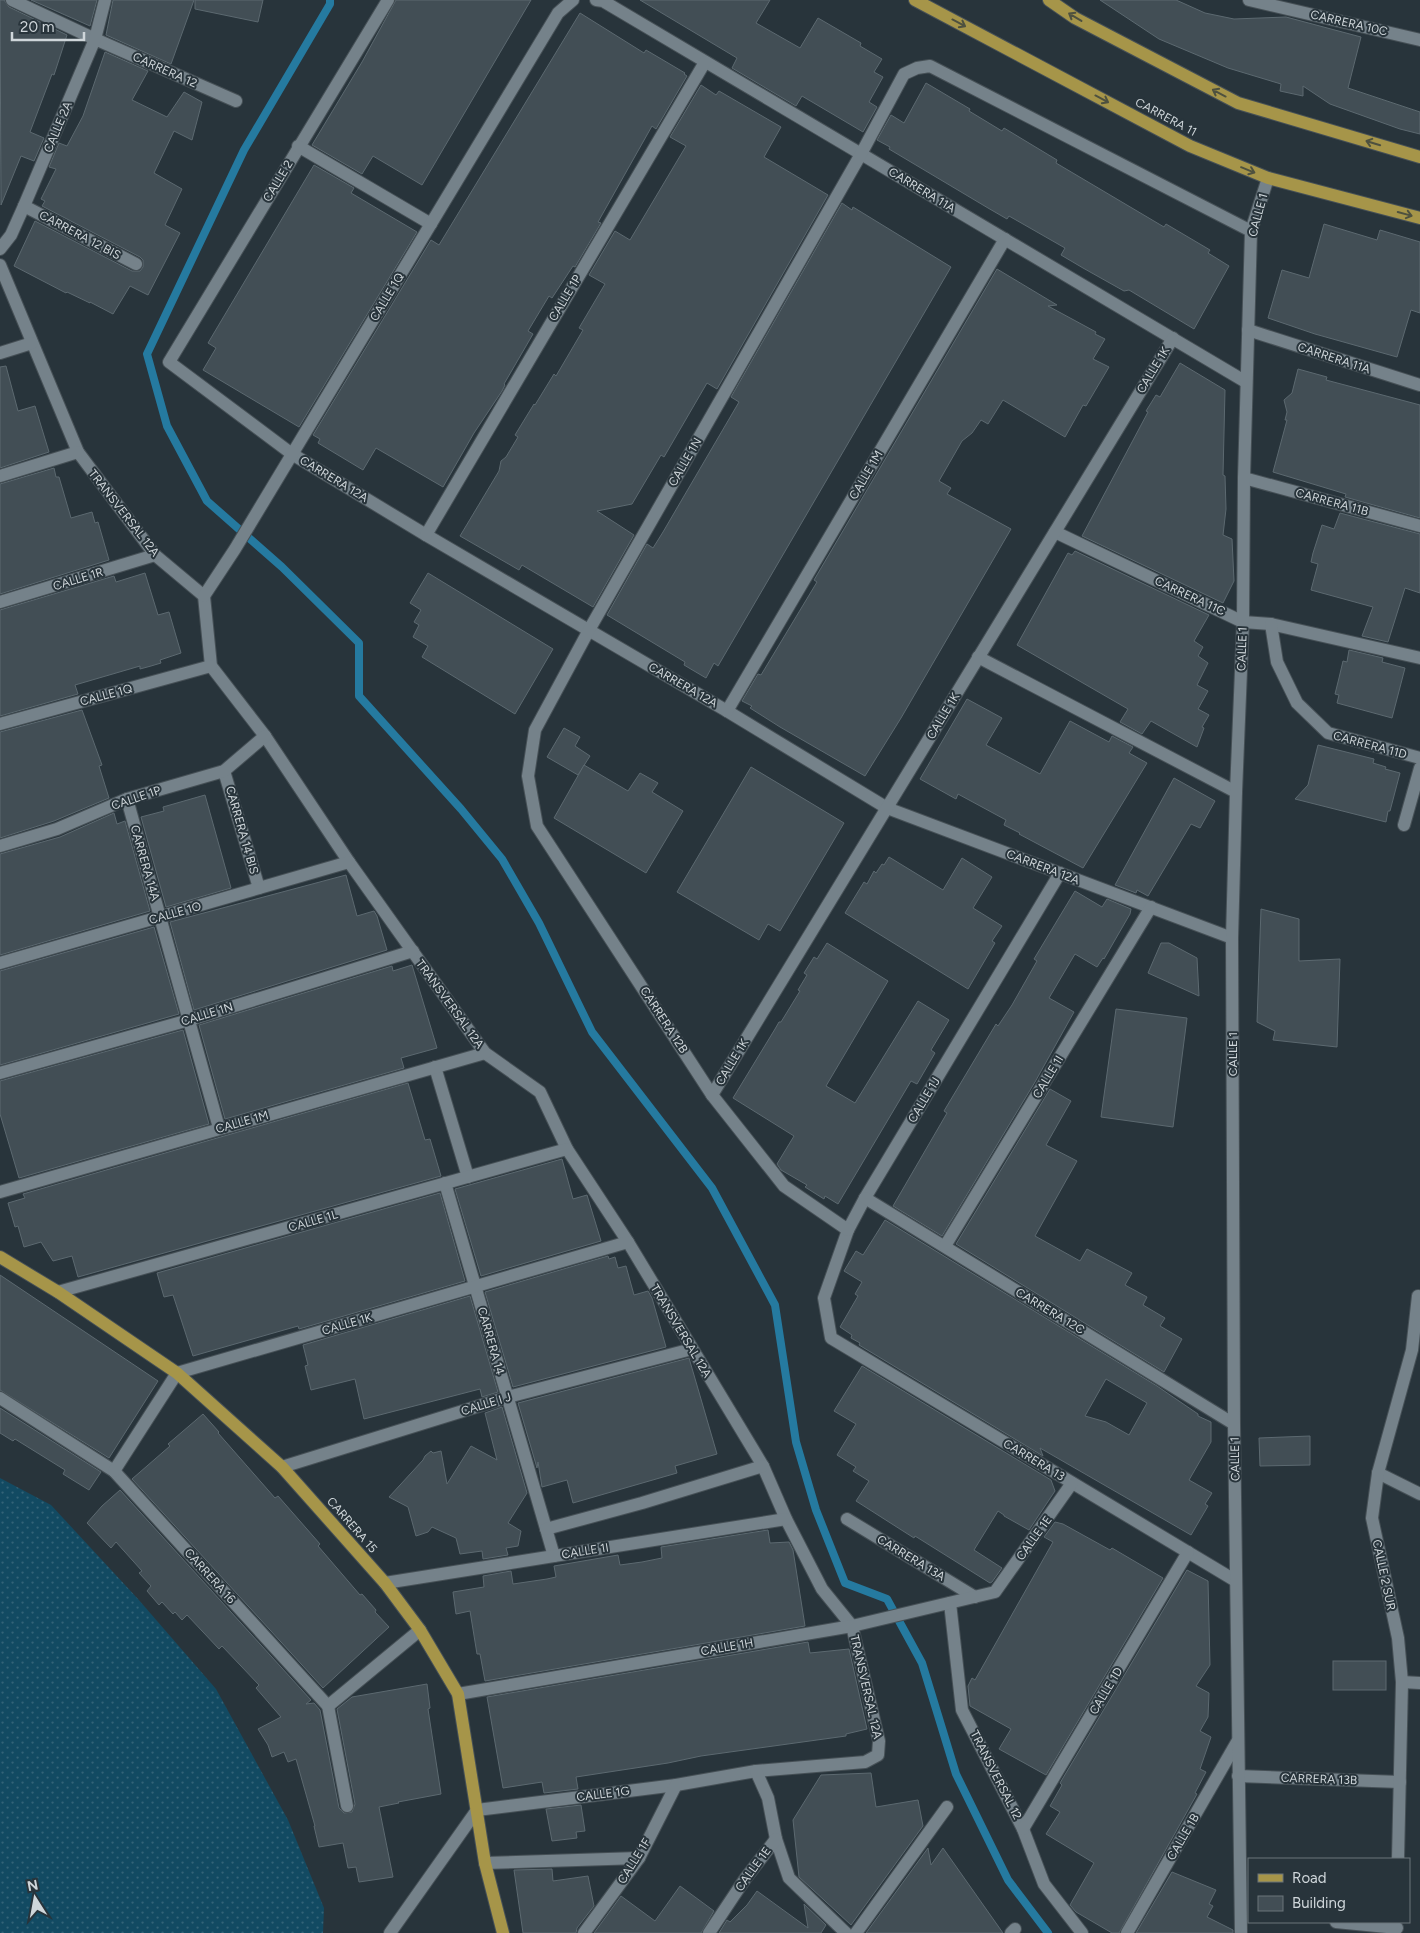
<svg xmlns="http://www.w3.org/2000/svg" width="1420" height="1933" font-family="Figtree,sans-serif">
	<defs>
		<pattern id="grass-dots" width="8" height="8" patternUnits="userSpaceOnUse" patternTransform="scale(1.25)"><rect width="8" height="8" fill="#124a62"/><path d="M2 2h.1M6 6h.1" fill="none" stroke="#336378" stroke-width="1.8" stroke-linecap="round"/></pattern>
	</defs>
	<rect width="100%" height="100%" fill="#28343b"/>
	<!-- grass -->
	<path fill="url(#grass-dots)" d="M0 1478 51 1505 138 1599 216 1689 288 1820 324 1908 323 1933H0Z"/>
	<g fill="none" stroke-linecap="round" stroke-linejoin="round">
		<!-- stream -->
		<path stroke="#257aa0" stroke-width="8" d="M330 0V4L244 150 147 354 167 426 207 501 282 567 359 643V696L461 809 502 859 539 923 592 1032 712 1188 775 1305 796 1442 816 1510 845 1583 887 1599 922 1663 956 1774 1008 1880 1048 1933"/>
	</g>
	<!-- building -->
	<g fill="#424e55" stroke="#5c6970" fill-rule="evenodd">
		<path d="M0 0H4L9 7 67 35 54 75 52 74 30 132 44 138 34 161 21 156 1 205Z"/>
		<path d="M31 0H97L90 26Z"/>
		<path d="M113 0H194L171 64 106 35Z"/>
		<path d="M195 0H263L258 22 195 9Z"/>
		<path d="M396 0H531L422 185 373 156 362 174 312 145 362 62Z"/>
		<path d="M640 0H770L756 23 800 48 818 18 861 43 860 46 882 59 874 72 883 77 869 102 877 107 863 132 802 96 796 106 732 68 737 58Z"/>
		<path d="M1100 0H1176L1205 13 1234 19 1286 17 1361 37 1348 88 1420 112V134L1400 129 1330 104 1303 86V96L1280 91 1281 84 1228 68 1159 39Z"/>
		<path d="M580 13 644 53 646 50 685 73 684 74 687 76 656 129 652 126 598 222 601 223 575 267 573 266 552 298 549 296 528 331 533 334 504 384 505 385 502 391 474 433 443 487 376 448 363 470 318 443 320 439 313 435 431 240 439 245Z"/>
		<path d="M105 52 148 71 132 100 167 117 184 92 202 102 192 140 174 131 154 173 182 189 165 225 180 233 148 295 130 286 113 314 90 302V303L67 292 66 293 14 266 35 221 132 271H140L143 267V260L140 257 42 206 45 201 41 199 56 169 49 167 59 143 67 146 83 116Z"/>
		<path d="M926 83 970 109 969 111 1002 131 1004 128 1057 160 1056 163 1164 227 1166 224 1210 250 1208 253 1229 266 1194 329 1129 290 1124 291 1083 268 1061 255 1065 248 1009 216 1007 219 988 208 889 149 890 147 877 140 891 115 904 123Z"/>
		<path d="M701 85 716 95 719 91 781 127 764 157 828 195 717 389 707 383 664 457 661 455 632 504 597 511 634 535 593 607 522 565 519 570 460 536 499 471 501 461 506 457 518 437 515 435 534 404 535 405 554 374 556 376 583 330 579 328 605 284 589 275 615 231 630 240 686 146 670 137Z"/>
		<path d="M314 165 354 188 351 193 417 232 299 427 203 370 216 348 208 343Z"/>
		<path d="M842 203 852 210 853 207 951 267 718 666 714 663 706 678 684 665 685 662 607 615 647 544 653 548 663 532 739 402 731 397Z"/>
		<path d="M1324 224 1377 240 1380 230 1420 242V313L1411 310 1397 357 1315 334 1268 318 1282 270 1309 278Z"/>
		<path d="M997 269 1057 305 1048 306 1096 332 1095 334 1105 339 1093 359 1109 367 1086 406 1083 405 1065 437 1003 400 988 424 981 420 972 433 962 441 939 481 951 488 947 494 1011 529 901 718 865 776 780 727 750 708 752 706 742 701 758 674 761 675 817 582 814 580Z"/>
		<path d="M1180 363 1225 390 1223 475 1225 476 1226 509 1223 535 1232 539 1234 581 1223 603 1082 536 1148 412 1146 411 1156 395 1160 397Z"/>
		<path d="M6 366 18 411 35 406 49 452 0 468V367Z"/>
		<path d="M1298 369 1327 377 1326 380 1420 405V518L1345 497 1346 494 1273 472 1287 420H1285L1287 412 1284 400 1292 393Z"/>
		<path d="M54 468 56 477H59L71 518 92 512 95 523 98 522 109 560 0 594V484Z"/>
		<path d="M1340 513 1420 534V593L1405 588 1388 642 1362 636 1373 607 1311 590 1318 564 1311 562 1313 553 1322 525 1334 529Z"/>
		<path d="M1075 551 1209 615 1194 641 1203 647 1198 656 1208 663 1197 685 1208 691 1198 709 1209 715 1202 727 1204 728 1197 747 1151 721 1142 734 1120 722 1128 709 1017 645 1068 553 1072 555Z"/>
		<path d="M145 573 158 615 169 612 181 653 160 660 161 663 151 666 140 669V666L75 685 78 694 0 716V610L114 576 116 582Z"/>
		<path d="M428 573 553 649 515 714 422 657 428 646 413 637 419 625 414 622 421 610 410 603Z"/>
		<path d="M1349 650 1383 658 1382 662 1405 668 1392 718 1337 703 1339 695 1335 694 1339 678 1343 661 1347 662Z"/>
		<path d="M967 699 1002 718 986 745 1040 774 1070 721 1109 742 1112 736 1133 747 1129 753 1147 763 1083 868 1019 834 1020 833 1004 825 1006 820 958 794 956 799 920 779Z"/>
		<path d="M82 710 102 765 99 766 109 798 54 821 0 838V732Z"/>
		<path d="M564 728 580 737 575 746 590 756 578 775 547 757Z"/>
		<path d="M1318 745 1374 759 1373 763 1386 767 1385 769 1400 773 1390 811H1388L1386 822 1295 799 1308 785Z"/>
		<path d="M584 765 628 791 640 773 658 783 652 792 683 811 646 873 554 818Z"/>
		<path d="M751 767 844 823 780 931 768 924 759 940 677 892Z"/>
		<path d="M1174 778 1215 801 1200 828 1191 824 1148 896 1137 890 1136 893 1115 885Z"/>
		<path d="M205 795 231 888 166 907 141 817 164 811 163 807Z"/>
		<path d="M114 813 117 824 125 821 150 911 0 955V854L60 837Z"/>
		<path d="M889 857 943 890 962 858 992 877 973 908 1002 926 992 941 995 943 968 989 845 913 864 882 867 884 874 871 876 873 882 864 884 865Z"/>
		<path d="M346 875 357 916 374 911 377 916 387 950 194 1010 170 922Z"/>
		<path d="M1075 891 1102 907 1107 899 1131 909 1130 914 1104 959 1103 958 1097 967 1075 954 1049 998 1074 1012 1035 1082 942 1236 893 1206 947 1113 944 1111 996 1024 998 1026 1012 1005 1037 961 1034 959Z"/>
		<path d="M1261 909 1299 919V961L1340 959 1337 1047 1273 1040 1275 1031 1257 1022Z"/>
		<path d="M154 927 179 1014 0 1065V971Z"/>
		<path d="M827 943 888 981 826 1086 855 1103 918 1001 949 1020 931 1050 935 1053 917 1084 911 1081 838 1204 825 1196 824 1199 805 1187 807 1185 781 1170 777 1164 794 1136 733 1098 775 1029 779 1022H781L800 991 798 990 807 975 804 973 814 957 817 959Z"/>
		<path d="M1161 943H1169L1197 958 1199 996 1148 973Z"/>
		<path d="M412 965 437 1048 401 1058 404 1068 225 1119 199 1025 392 966 393 971Z"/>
		<path d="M1116 1009 1187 1018 1173 1127 1101 1117Z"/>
		<path d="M183 1030 209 1124 19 1178 0 1114V1081Z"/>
		<path d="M408 1083 425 1140 430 1139 441 1176 78 1277 72 1256 53 1261 41 1242 24 1247 18 1226 15 1227 8 1203 25 1198 23 1194Z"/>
		<path d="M1050 1089 1071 1101 1046 1145 1077 1161 1035 1236 1080 1261 1087 1249 1132 1273 1125 1285 1147 1297 1143 1305 1165 1318 1160 1326 1182 1339 1164 1372 956 1244Z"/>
		<path d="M562 1159 573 1199 587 1195 601 1241 481 1276 455 1189Z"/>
		<path d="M440 1193 465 1281 299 1329 298 1326 193 1356 173 1295 164 1297 157 1273Z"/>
		<path d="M885 1220 1157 1386 1198 1414V1416L1211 1422V1442L1189 1480 1212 1493 1205 1504 1208 1506 1191 1535 1040 1448 1043 1456 859 1345 860 1343 851 1338 852 1335 840 1327 858 1296 855 1294 862 1282 844 1271 856 1251 863 1255ZM1106 1379 1147 1403 1129 1435 1106 1422 1085 1416Z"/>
		<path d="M608 1256 609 1259 615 1257 618 1268 626 1266 634 1295 648 1291 652 1298 666 1347 513 1387 485 1292Z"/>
		<path d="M0 1275 158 1381 109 1458 0 1390Z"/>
		<path d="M470 1296 498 1392 482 1397 480 1389 364 1419 355 1379 311 1390 305 1366 308 1365 303 1345Z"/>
		<path d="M689 1358 717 1454 675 1466 677 1473 573 1503 567 1480 542 1487 538 1462 537 1468 518 1403Z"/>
		<path d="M862 1366 1051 1480 1055 1491 1029 1530 1004 1516V1515L998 1511 974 1550 1002 1568 992 1582 990 1583 915 1536 914 1538 856 1501 869 1481 853 1471 856 1467 837 1455 856 1424 834 1411Z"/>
		<path d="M502 1407 527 1493 508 1523 521 1531 518 1546 506 1548 508 1555 483 1559 482 1551 460 1554 456 1538 432 1527 428 1532 416 1536 408 1507 389 1497 423 1460 425 1456 431 1451 433 1453 441 1451 447 1484 471 1446 497 1460 485 1413Z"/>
		<path d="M0 1408 101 1472 89 1490 63 1474 65 1470 15 1439 13 1441 0 1433Z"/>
		<path d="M203 1414 219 1432 218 1433 275 1498 278 1496 320 1544 318 1546 360 1595 362 1594 376 1610 375 1612 389 1627 323 1688 132 1479 170 1446 168 1444Z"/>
		<path d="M1310 1436V1465L1260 1466 1259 1438Z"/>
		<path d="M120 1490 311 1700 306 1704 314 1703 320 1710 339 1808 344 1813 352 1812 355 1804 337 1709 352 1697 427 1684 430 1708 428 1709 441 1794 398 1802 399 1803 379 1807 393 1877 359 1882 356 1867 348 1868 343 1843 319 1847 314 1826H315L296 1759 288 1762 284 1752 272 1757 268 1745 258 1729 281 1717 256 1688 259 1685 222 1646 219 1649 187 1615 182 1620 175 1612 173 1614 162 1602 159 1605 147 1591 151 1586 139 1573 142 1571 116 1542 111 1548 87 1523 102 1506Z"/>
		<path d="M1055 1522 1063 1524 1110 1550 1112 1548 1163 1578 1046 1775 999 1749 1011 1729 970 1706 968 1686 972 1678 975 1680 1053 1542 1044 1537Z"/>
		<path d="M768 1530 770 1543 789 1542 793 1550 805 1626 485 1681 480 1654H477L470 1611 456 1614 453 1592 484 1587 483 1576 511 1571 513 1584 547 1579 556 1577 554 1566 618 1555 620 1565 642 1562 662 1558 661 1547Z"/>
		<path d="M1187 1570 1208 1581 1210 1665 1196 1686 1209 1693 1208 1717 1200 1731 1211 1737 1200 1769 1206 1772 1195 1793 1197 1794 1119 1933H1112L1076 1912 1070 1905 1094 1863 1046 1834 1060 1812 1050 1806 1062 1785 1060 1783Z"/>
		<path d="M808 1642 810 1653 849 1649 867 1729 846 1734V1736L701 1756 668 1763 576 1777 578 1789 544 1793 542 1782 503 1788 487 1697Z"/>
		<rect x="1333" y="1661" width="53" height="29"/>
		<path d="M871 1773 876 1807 918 1800 923 1826 851 1925 799 1877 793 1820 821 1775Z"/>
		<path d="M581 1805 585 1831 576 1832 577 1838 552 1841 546 1809Z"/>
		<path d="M928 1848 931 1865 943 1848 1003 1933H866Z"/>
		<path d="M552 1869 553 1881 588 1876 594 1906 577 1928 576 1933H523L514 1870Z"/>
		<path d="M1172 1872 1216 1890 1209 1904 1213 1906 1207 1917 1233 1930V1933H1136Z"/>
		<path d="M680 1886 714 1911 701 1933H594L621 1896 655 1921Z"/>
		<path d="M757 1891 808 1928 804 1904 826 1925 821 1933H719L727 1920 730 1922 747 1905Z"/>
	</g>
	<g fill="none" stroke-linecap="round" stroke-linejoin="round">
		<!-- minor casing -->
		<g stroke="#465056" stroke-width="14">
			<g id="minor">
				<path d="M12 0 95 39 236 101"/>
				<path d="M388 0 169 362 292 454 426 535 727 711 887 808 1232 938"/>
				<path d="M596 0 603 1 1246 382"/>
				<path d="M1249 0 1420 40"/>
				<path d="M298 146 431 224"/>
				<path d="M24 206 136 264"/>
				<path d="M0 249 11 235 24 206 95 39 105 0"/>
				<path d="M0 265 78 452 155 555 204 596 211 666 265 736 349 862 485 1053 540 1092 567 1149 628 1242 763 1466 786 1519 822 1589 852 1626 879 1741 878 1755 865 1762 756 1771 676 1785 477 1810 390 1933"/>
				<path d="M1248 330 1420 385"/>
				<path d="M0 353 32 343"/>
				<path d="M0 476 78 452"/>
				<path d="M1244 478 1420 526"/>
				<path d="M1055 532 1243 622 1271 624 1420 658"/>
				<path d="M426 535 705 62"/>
				<path d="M204 596 235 549 558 13 573 0"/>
				<path d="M0 602 155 555"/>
				<path d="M1271 624 1277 662 1297 703 1328 733 1420 758"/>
				<path d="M978 657 1236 792"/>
				<path d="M727 711 1005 239"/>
				<path d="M0 724 211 666"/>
				<path d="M224 771 259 888"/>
				<path d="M127 799 219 1128"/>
				<path d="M1404 825 1420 768"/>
				<path d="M0 846 57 829 127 799 224 771 265 736"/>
				<path d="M1060 873 865 1198 848 1230 824 1298 831 1338 1236 1581"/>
				<path d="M0 963 349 862"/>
				<path d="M435 1067 468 1177"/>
				<path d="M0 1073 189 1020 413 951"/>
				<path d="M712 1095 1173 338"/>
				<path d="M445 1183 554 1556"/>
				<path d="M0 1192 485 1053"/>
				<path d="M865 1198 1234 1424"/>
				<path d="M848 1230 784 1186 712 1095 537 826 528 776 535 730 589 630 861 154 904 74 917 68 930 66 1251 231"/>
				<path d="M945 1246 1151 907"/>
				<path d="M58 1292 567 1149"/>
				<path d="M0 1398 114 1471 328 1706 347 1806"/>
				<path d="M282 1467 508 1397 692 1349"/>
				<path d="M114 1471 177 1373 628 1242"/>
				<path d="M1378 1473 1420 1494"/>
				<path d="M847 1519 975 1597"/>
				<path d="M546 1529 642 1503 763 1466"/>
				<path d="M385 1583 786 1519"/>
				<path d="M950 1603 962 1710 1023 1829 1044 1884 1082 1933"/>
				<path d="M1402 1682 1420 1683"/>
				<path d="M458 1694 852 1626 995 1592 1072 1483"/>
				<path d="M328 1706 420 1630"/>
				<path d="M756 1771 768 1798 776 1839 789 1878 846 1933"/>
				<path d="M1238 1776 1400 1782"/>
				<path d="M1023 1829 1188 1552"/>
				<path d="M1398 1859 1402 1682 1398 1638 1372 1518 1378 1473 1412 1350 1418 1296"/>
				<path d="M485 1863 639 1858"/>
				<path d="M1336 1922 1397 1928"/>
				<path d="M584 1933 639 1858 676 1785"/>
				<path d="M709 1933 745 1879 776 1839"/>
				<path d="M856 1933 947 1807"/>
				<path d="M1011 1933 1015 1929"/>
				<path d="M1127 1933 1237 1742"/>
				<path d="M1241 1933 1234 1424 1232 938 1236 792 1243 622 1244 478 1251 231 1268 178"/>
			</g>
		</g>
		<!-- major casing -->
		<g stroke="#465056" stroke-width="14">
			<g id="major">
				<path d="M915 0 1190 146 1268 178 1420 218"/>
				<path d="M1049 0 1075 18 1238 103 1420 157"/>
				<path d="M0 1257 58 1292 177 1373 282 1467 385 1583 420 1630 458 1694 485 1863 503 1933"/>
			</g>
		</g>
		<!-- minor -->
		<use href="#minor" stroke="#75828a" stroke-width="12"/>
		<!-- major -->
		<use href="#major" stroke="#a69549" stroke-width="12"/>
	</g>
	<!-- one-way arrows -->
	<defs><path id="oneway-shaft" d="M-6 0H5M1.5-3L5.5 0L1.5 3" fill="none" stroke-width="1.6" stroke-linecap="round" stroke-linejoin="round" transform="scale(1.25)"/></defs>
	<g stroke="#4e513f">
		<use href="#oneway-shaft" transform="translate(1075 17) rotate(-149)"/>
		<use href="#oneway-shaft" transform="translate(959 23) rotate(28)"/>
		<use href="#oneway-shaft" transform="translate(1219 93) rotate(-152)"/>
		<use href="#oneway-shaft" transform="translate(1102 99) rotate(28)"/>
		<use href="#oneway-shaft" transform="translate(1373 143) rotate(-163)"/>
		<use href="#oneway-shaft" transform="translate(1248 170) rotate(22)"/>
		<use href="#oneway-shaft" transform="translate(1405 214) rotate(15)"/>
	</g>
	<g text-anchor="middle" stroke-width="4" stroke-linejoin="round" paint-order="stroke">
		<!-- street labels -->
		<g font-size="12" fill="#cfd6da" stroke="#28343b">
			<text transform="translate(1349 23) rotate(13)" y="4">CARRERA 10C</text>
			<text transform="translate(165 70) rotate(24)" y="4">CARRERA 12</text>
			<text transform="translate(1166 117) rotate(28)" y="4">CARRERA 11</text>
			<text transform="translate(58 127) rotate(-67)" y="4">CALLE 2A</text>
			<text transform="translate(278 181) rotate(-59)" y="4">CALLE 2</text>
			<text transform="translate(922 190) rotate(31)" y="4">CARRERA 11A</text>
			<text transform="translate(1258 215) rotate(-75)" y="4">CALLE 1</text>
			<text transform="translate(80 235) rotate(28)" y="4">CARRERA 12 BIS</text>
			<text transform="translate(387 297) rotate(-59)" y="4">CALLE 1Q</text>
			<text transform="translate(565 298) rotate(-59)" y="4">CALLE 1P</text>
			<text transform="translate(1334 358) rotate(18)" y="4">CARRERA 11A</text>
			<text transform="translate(1153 370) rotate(-59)" y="4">CALLE 1K</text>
			<text transform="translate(685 462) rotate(-60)" y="4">CALLE 1N</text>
			<text transform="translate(866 475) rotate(-60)" y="4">CALLE 1M</text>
			<text transform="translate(334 479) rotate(31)" y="4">CARRERA 12A</text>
			<text transform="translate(1332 502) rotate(15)" y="4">CARRERA 11B</text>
			<text transform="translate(124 513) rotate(52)" y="4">TRANSVERSAL 12A</text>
			<text transform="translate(78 579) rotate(-17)" y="4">CALLE 1R</text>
			<text transform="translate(1190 596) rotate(25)" y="4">CARRERA 11C</text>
			<text transform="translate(1242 649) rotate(-88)" y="4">CALLE 1</text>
			<text transform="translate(683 685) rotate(30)" y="4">CARRERA 12A</text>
			<text transform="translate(106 695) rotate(-15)" y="4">CALLE 1Q</text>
			<text transform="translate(943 716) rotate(-59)" y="4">CALLE 1K</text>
			<text transform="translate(1370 745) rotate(15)" y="4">CARRERA 11D</text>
			<text transform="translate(136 798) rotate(-19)" y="4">CALLE 1P</text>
			<text transform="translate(242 830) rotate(74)" y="4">CARRERA 14 BIS</text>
			<text transform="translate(145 863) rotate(74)" y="4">CARRERA 14A</text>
			<text transform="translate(1043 867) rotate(21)" y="4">CARRERA 12A</text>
			<text transform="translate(175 913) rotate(-16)" y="4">CALLE 1O</text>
			<text transform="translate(450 1004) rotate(54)" y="4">TRANSVERSAL 12A</text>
			<text transform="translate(207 1014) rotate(-17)" y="4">CALLE 1N</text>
			<text transform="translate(664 1020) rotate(57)" y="4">CARRERA 12B</text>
			<text transform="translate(1233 1054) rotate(-90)" y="4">CALLE 1</text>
			<text transform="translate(732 1062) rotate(-59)" y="4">CALLE 1K</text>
			<text transform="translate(1048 1077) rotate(-59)" y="4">CALLE 1I</text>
			<text transform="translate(924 1100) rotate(-59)" y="4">CALLE 1J</text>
			<text transform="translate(242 1122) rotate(-16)" y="4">CALLE 1M</text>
			<text transform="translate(313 1221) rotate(-16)" y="4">CALLE 1L</text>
			<text transform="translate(1050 1311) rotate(31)" y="4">CARRERA 12C</text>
			<text transform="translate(347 1324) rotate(-16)" y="4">CALLE 1K</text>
			<text transform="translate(681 1331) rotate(59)" y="4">TRANSVERSAL 12A</text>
			<text transform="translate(491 1341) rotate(74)" y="4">CARRERA 14</text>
			<text transform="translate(486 1404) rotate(-17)" y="4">CALLE I J</text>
			<text transform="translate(1235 1459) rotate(-91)" y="4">CALLE 1</text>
			<text transform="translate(1034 1460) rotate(31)" y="4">CARRERA 13</text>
			<text transform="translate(352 1525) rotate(49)" y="4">CARRERA 15</text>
			<text transform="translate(1034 1538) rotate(-54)" y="4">CALLE 1E</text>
			<text transform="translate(585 1551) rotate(-9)" y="4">CALLE 1I</text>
			<text transform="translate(911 1558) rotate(31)" y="4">CARRERA 13A</text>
			<text transform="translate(1384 1575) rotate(78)" y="4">CALLE 2 SUR</text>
			<text transform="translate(210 1576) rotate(48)" y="4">CARRERA 16</text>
			<text transform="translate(727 1647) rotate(-10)" y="4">CALLE 1H</text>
			<text transform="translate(866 1687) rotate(77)" y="4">TRANSVERSAL 12A</text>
			<text transform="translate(1106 1691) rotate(-59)" y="4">CALLE 1D</text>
			<text transform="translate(996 1775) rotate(63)" y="4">TRANSVERSAL 12</text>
			<text transform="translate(1319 1779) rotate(2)" y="4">CARRERA 13B</text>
			<text transform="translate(603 1794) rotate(-7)" y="4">CALLE 1G</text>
			<text transform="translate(1183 1837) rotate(-60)" y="4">CALLE 1B</text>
			<text transform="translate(634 1861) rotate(-58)" y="4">CALLE 1F</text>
			<text transform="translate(753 1869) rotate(-54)" y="4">CALLE 1E</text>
		</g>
	</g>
	<!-- legend -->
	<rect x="1248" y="1858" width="162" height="65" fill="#28343b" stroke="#6b757b"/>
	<rect x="1258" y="1874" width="25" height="8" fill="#a69549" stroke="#6b757b"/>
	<text x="1292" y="1883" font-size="15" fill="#cfd6da">Road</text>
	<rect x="1258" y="1896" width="25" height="15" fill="#424e55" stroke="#6b757b"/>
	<text x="1292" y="1908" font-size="15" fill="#cfd6da">Building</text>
	<!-- north arrow -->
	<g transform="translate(35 1898) rotate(349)" stroke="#28343b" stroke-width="4" paint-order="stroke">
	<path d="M0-4L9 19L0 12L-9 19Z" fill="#cfd6da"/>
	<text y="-8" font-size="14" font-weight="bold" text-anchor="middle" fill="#cfd6da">N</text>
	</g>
	<!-- scale -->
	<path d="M12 32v8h72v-8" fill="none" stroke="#cfd6da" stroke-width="2.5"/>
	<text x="20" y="32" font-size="15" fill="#cfd6da" stroke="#28343b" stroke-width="4" paint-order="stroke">20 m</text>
</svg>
